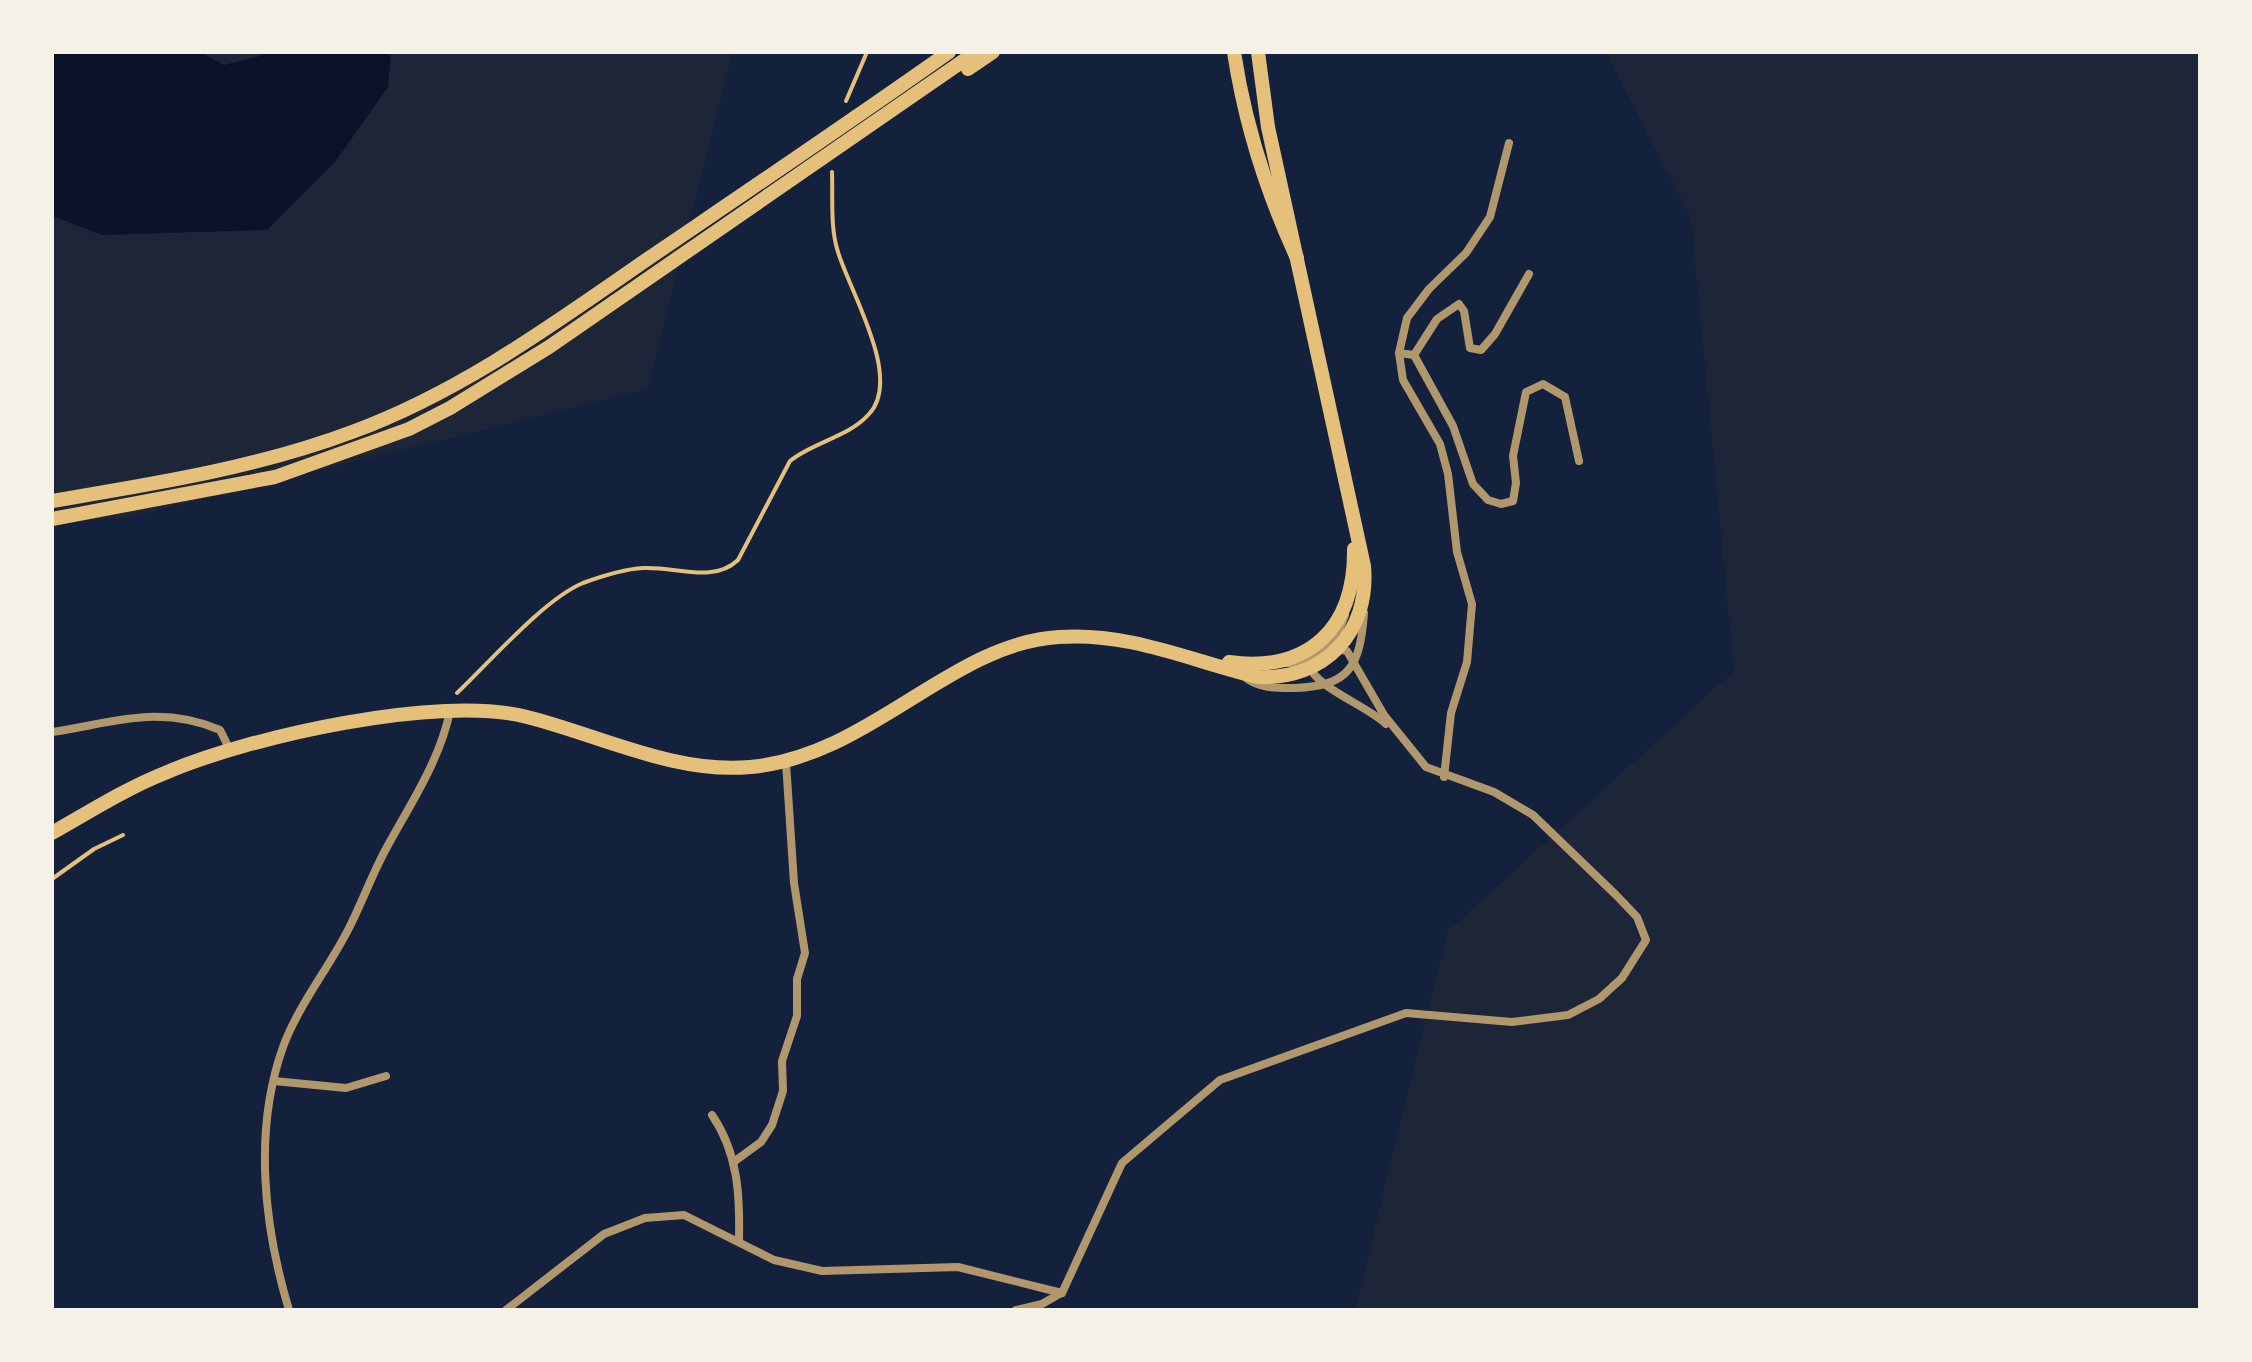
<svg xmlns="http://www.w3.org/2000/svg" width="2252" height="1362" font-family="Cabin,sans-serif">
	<rect width="100%" height="100%" fill="#14213d"/>
	<!-- green -->
	<g fill="#1d2539">
		<path d="M52 52H733L647 389 126 518 52 521Z"/>
		<path d="M1606 52H2200V1310H1355L1447 932 1734 671 1691 219Z"/>
	</g>
	<!-- water -->
	<path fill="#0b132b" d="M52 52H200L224 65 260 56 263 52H391L388 87 335 162 267 230 102 235 52 216Z"/>
	<g fill="none" stroke-linecap="round" stroke-linejoin="round">
		<!-- path -->
		<g stroke="#e5c07b" stroke-width="4">
			<path d="M846 101 867 52"/>
			<path d="M457 693C489 663 544 599 583 583 602 576 624 569 643 568 675 566 713 584 738 560L790 461C813 442 849 437 869 414 903 378 850 292 838 252 830 228 833 198 832 172"/>
			<path d="M52 879 94 849 123 835"/>
		</g>
		<!-- minor -->
		<g stroke="#b1986c" stroke-width="8">
			<path d="M1399 353 1414 355 1453 426 1473 484 1488 500 1501 504 1513 501 1516 483 1513 456 1526 392 1543 384 1565 397 1579 461"/>
			<path d="M1414 355 1437 319 1459 304 1464 311 1470 348 1481 350 1495 334 1529 274"/>
			<path d="M1325 647 1338 633 1345 615"/>
			<path d="M1309 666C1318 689 1366 705 1386 724"/>
			<path d="M1246 678C1261 689 1277 688 1295 688 1350 686 1360 666 1364 613"/>
			<path d="M52 732C113 723 159 704 220 730L230 750"/>
			<path d="M1444 777 1451 713 1467 662 1472 604 1457 552 1448 474 1440 444 1403 380 1399 353 1407 318 1429 289 1466 253 1490 217 1509 143"/>
			<path d="M274 1081 346 1088 386 1076"/>
			<path d="M712 1115C738 1153 740 1195 739 1240"/>
			<path d="M735 1161 761 1142 772 1125 783 1091 782 1061 797 1016V979L805 953 794 883 786 763"/>
			<path d="M1062 1293 1122 1163 1220 1080 1406 1013 1512 1022 1568 1015 1599 999 1622 978 1646 940 1637 917 1616 895 1533 815 1494 792 1426 767 1384 715 1347 651 1330 647 1300 663H1286"/>
			<path d="M289 1310C264 1227 253 1131 283 1047 298 1006 328 969 348 930 362 903 372 874 387 847 411 803 440 760 450 711"/>
			<path d="M506 1310 604 1234 645 1218 684 1215 774 1260 822 1271 958 1267 1062 1293"/>
			<path d="M1016 1310 1042 1304 1061 1293"/>
		</g>
		<!-- secondary -->
		<g stroke="#e5c07b" stroke-width="14">
			<path d="M1229 662C1309 673 1355 628 1354 549"/>
			<path d="M52 833C89 812 125 789 165 773 248 737 440 694 527 717 599 735 674 774 750 767 869 757 951 643 1059 637 1130 632 1191 661 1258 677 1325 680 1370 632 1364 566L1268 127 1258 52"/>
		</g>
		<!-- primary -->
		<g stroke="#e5c07b" stroke-width="14">
			<path d="M1234 52C1245 125 1266 191 1297 258"/>
			<path d="M968 69 993 52"/>
			<path d="M52 501C153 484 256 468 352 432 461 392 555 323 649 258 749 190 850 122 949 52"/>
			<path d="M52 519 275 477 409 429 450 408 549 347 976 52"/>
		</g>
	</g>
	<!-- border -->
	<rect width="2252" height="1362" fill="none" stroke="#f6f1e7" stroke-width="108"/>
</svg>
